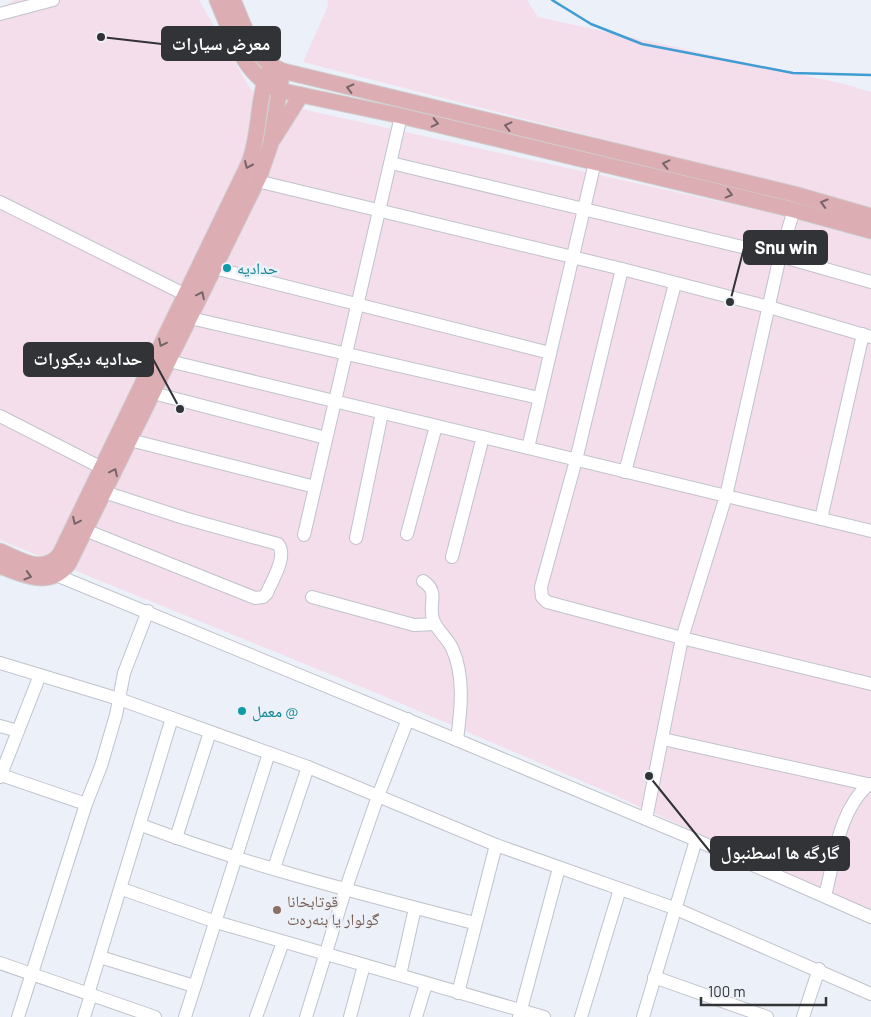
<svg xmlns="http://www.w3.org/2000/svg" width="871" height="1017" font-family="Barlow,'Noto Naskh Arabic',sans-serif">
	<rect width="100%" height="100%" fill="#ecf0f8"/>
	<!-- commercial -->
	<g fill="#f5deeb">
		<path d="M14 0H199L251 90 302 109 775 214 871 240V912L603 790 386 697 0 540V9Z"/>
		<path d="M327 0H527L538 17 844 84 871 92V208L303 62 328 6Z"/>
	</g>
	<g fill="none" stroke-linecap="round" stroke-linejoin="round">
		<!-- stream -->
		<path stroke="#409dd3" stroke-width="2.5" d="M552 0 591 24 642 44 793 73 871 75"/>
		<!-- minor casing -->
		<g stroke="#bfc3cc" stroke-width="14">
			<g id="minor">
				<path d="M0 14 53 0"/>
				<path d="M391 163 780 256 871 282"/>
				<path d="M257 181 622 269 769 307 871 337"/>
				<path d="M0 202 186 295"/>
				<path d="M214 268 550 353"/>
				<path d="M622 269 576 460 541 587 542 597 547 602 682 638 871 684"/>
				<path d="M190 318 539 398"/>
				<path d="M169 361 871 531"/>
				<path d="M153 393 326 438"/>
				<path d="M0 416 102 468"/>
				<path d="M130 440 315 487"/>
				<path d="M528 448 595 162"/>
				<path d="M625 472 675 284"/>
				<path d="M821 519 863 334"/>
				<path d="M85 530 255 598 263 597 267 593C272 580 288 556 278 544L184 518 104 492"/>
				<path d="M407 534 436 426"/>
				<path d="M304 535 401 116"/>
				<path d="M356 538 382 413"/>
				<path d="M452 557 483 437"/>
				<path d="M51 569 56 575 457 740 696 840 871 917"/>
				<path d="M423 581C440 592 428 604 433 619 436 630 447 637 452 648 465 676 461 710 457 740"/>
				<path d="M312 597 414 625 435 624"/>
				<path d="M0 663 119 699 308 767 496 845 674 908 871 994"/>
				<path d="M0 726 18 731"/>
				<path d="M663 739 871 785"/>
				<path d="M1 775 86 804"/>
				<path d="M0 777 40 675"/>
				<path d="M646 819 682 638 726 496 780 256 794 210"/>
				<path d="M141 825C250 866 362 894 474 923"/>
				<path d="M176 838 210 732"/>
				<path d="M274 868 308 767"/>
				<path d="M122 889 216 922 544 1017"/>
				<path d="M825 896C835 858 838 811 869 784"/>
				<path d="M100 957 194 986"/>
				<path d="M0 963 155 1017"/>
				<path d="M400 975 415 908"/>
				<path d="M654 977 767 1017"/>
				<path d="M458 993 496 845"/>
				<path d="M88 994 172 718"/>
				<path d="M18 1017 86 804 101 766 116 715 124 673 148 611"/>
				<path d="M84 1017 91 995"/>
				<path d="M185 1017 269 753"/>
				<path d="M256 1017 283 942"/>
				<path d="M306 1017 345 891 378 796 408 719"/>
				<path d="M350 1017 364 965"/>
				<path d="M416 1017 426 984"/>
				<path d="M519 1017 559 868"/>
				<path d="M581 1017 620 889"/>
				<path d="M643 1017 696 840"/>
				<path d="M803 1017 819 969"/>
			</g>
		</g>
		<!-- major casing -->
		<g stroke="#cececf" stroke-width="17">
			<g id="major">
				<path d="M217 0C232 34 242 74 278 90L401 116 794 210 871 231"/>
				<path d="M233 0C245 27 253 60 283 71L794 194 871 216"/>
				<path d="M274 138 301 95"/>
				<path d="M0 551C19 559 44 576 60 554L249 163C260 134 257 103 267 74"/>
				<path d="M0 566C23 575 51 589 69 563L260 175 271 143 281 80"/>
			</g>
		</g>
		<!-- minor -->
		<use href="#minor" stroke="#fff" stroke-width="12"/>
		<!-- major -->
		<use href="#major" stroke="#dcadb2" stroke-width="15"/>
	</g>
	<!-- one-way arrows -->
	<defs><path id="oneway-chevron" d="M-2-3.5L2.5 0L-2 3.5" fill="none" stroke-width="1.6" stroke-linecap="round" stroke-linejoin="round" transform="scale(1.25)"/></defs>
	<g stroke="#756468">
		<use href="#oneway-chevron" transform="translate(350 88) rotate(-166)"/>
		<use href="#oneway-chevron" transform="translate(435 123) rotate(13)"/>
		<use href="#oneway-chevron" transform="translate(508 126) rotate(-166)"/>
		<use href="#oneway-chevron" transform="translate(666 164) rotate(-167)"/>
		<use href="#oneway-chevron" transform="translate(248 165) rotate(114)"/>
		<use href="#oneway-chevron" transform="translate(729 194) rotate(14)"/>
		<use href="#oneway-chevron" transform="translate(824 203) rotate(-164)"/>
		<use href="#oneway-chevron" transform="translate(201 295) rotate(-64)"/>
		<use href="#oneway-chevron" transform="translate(162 343) rotate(116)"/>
		<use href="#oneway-chevron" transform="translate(114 472) rotate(-64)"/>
		<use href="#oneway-chevron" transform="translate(76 521) rotate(116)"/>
		<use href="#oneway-chevron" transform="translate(28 576) rotate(17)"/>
	</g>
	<!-- markers -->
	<g fill="#0f9aa8" stroke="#ecf0f8" stroke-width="2">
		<circle cx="227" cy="268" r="5"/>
		<circle cx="242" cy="711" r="5"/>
	</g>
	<circle fill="#8d6e63" stroke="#ecf0f8" stroke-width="2" cx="277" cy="910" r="5"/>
	<g text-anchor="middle" stroke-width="5" stroke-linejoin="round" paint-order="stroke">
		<!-- culture labels -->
		<g font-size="16" fill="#0d838f" stroke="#ecf0f8" text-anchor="start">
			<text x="237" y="274">حداديه</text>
			<text x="252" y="717">معمل @</text>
		</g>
		<!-- education labels -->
		<g font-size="16" fill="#785e54" stroke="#ecf0f8" text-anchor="start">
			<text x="287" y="907">قوتابخانا<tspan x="287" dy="18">گولوار یا بنەرەت</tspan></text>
		</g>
	</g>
	<!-- callouts -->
	<path fill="none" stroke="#313336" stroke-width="2" d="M101 37L162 44M730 302L744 248M180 409L153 359M649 776L711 853"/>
	<g fill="#313336" stroke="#ecf0f8" stroke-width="2">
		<circle cx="101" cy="37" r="5"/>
		<circle cx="730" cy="302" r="5"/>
		<circle cx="180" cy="409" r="5"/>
		<circle cx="649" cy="776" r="5"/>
	</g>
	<g fill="#313336" stroke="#313336" stroke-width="2">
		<rect x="162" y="27" width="118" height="33" rx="5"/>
		<rect x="744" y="231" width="83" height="33" rx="5"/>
		<rect x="24" y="343" width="129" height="33" rx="5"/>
		<rect x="711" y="837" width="138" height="33" rx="5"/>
	</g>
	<g font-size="18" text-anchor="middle" font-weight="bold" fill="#fff">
		<text x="221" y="50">معرض سيارات</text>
		<text x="786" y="254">Snu win</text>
		<text x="88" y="365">حداديه ديكورات</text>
		<text x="780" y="859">گارگه ها اسطنبول</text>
	</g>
	<!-- scale -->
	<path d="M701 997v8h125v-8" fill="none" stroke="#313336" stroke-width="2.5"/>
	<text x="708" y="997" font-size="15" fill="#313336" stroke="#ecf0f8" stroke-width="4" paint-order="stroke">100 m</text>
</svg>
